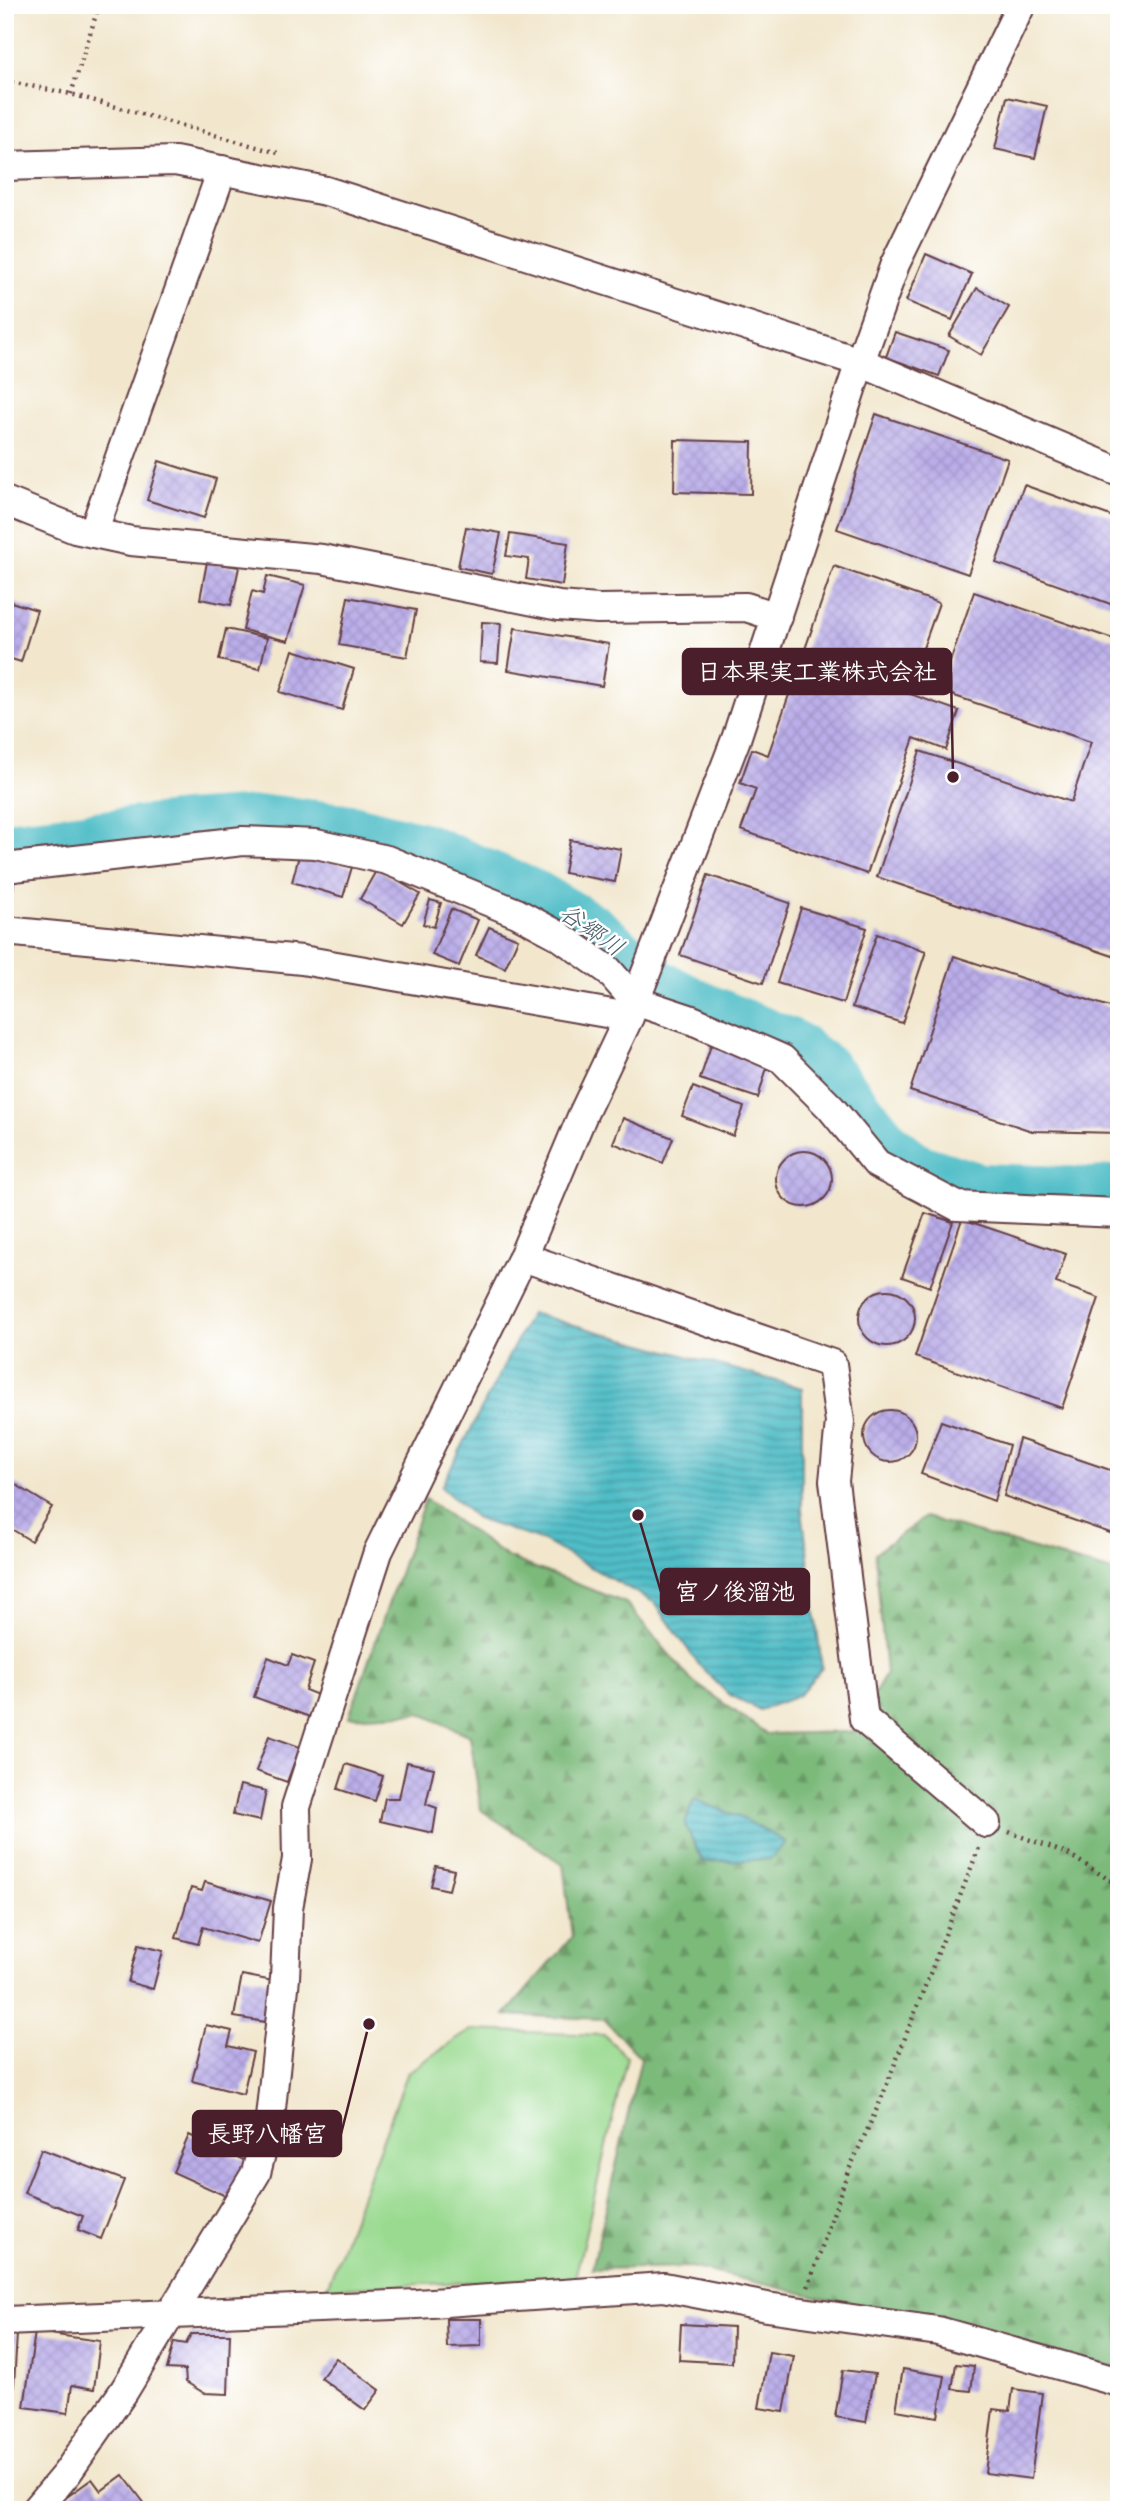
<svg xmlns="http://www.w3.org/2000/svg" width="1124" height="2515" font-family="Mali,'Klee One',sans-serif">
	<defs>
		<pattern id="forest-firs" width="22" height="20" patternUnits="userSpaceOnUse" patternTransform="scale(1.75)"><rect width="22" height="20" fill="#7bba7a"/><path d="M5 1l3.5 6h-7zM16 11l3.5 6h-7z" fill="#679764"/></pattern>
		<pattern id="water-rules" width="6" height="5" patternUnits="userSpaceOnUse" patternTransform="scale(1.75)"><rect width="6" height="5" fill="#4fbdc7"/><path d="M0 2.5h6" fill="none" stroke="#4499a2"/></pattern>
		<pattern id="building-cross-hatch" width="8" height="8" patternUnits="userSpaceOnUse" patternTransform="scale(1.75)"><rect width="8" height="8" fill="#baade9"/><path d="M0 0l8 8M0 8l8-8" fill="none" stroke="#a194c8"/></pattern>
	</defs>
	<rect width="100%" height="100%" fill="#fff"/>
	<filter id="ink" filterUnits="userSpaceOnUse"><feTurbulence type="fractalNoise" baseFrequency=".0143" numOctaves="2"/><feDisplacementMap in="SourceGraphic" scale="14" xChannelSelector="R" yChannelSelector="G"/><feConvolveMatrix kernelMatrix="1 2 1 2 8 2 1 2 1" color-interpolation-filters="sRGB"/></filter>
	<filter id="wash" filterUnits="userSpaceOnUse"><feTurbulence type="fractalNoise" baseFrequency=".00686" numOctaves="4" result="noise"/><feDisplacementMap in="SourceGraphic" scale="28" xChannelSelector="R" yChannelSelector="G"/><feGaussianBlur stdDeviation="1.57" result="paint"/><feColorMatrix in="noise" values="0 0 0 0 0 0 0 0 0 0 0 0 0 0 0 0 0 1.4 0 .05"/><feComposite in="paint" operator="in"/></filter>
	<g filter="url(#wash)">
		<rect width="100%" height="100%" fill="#f2e7cd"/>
		<!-- forest -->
		<path fill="url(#forest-firs)" stroke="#626c52" stroke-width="2" d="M425 1499 507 1557 626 1603 691 1680 767 1734 852 1732 886 1674 875 1553 925 1517 1119 1574V2368L691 2267 592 2269 641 2058 604 2019 505 2015 572 1937 563 1864 481 1810 470 1736 420 1713 349 1717Z"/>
		<!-- pitch -->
		<path fill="#9ada90" stroke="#727c5e" stroke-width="2" d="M471 2030 604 2035 627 2057 575 2278 327 2288 408 2072Z"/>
		<!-- water -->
		<g fill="url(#water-rules)" stroke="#4c6e79" stroke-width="2">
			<path d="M531 1313 802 1388V1510L822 1668 798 1696 760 1710 728 1694 699 1665 655 1603 543 1541 477 1519 441 1487Z"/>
			<path d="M694 1799 743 1819 786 1842 770 1859 703 1862 685 1825Z"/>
		</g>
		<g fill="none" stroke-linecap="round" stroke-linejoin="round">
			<!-- river -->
			<path stroke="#4fbdc7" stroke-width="44" d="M5 843 183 823 274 817 352 826 426 845 538 893 593 925 661 982 706 1005 793 1041 827 1066 890 1143 920 1166 980 1185 1093 1189 1119 1186"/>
		</g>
		<g id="blocks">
			<!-- building -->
			<g fill="url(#building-cross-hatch)">
				<path d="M1007 97 1047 106 1035 158 995 149Z"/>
				<path d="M926 254 972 274 952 320 906 301Z"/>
				<path d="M977 288 1009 307 981 355 949 336Z"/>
				<path d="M895 332 949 350 939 376 886 357Z"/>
				<path d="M876 414 1008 459 968 574 837 529Z"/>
				<path d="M675 440 752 442 751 494 674 492Z"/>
				<path d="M159 461 216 479 204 518 147 500Z"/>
				<path d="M1024 485 1119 519V607L996 563Z"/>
				<path d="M466 527 501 533 492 574 458 567Z"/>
				<path d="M510 534 568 543 562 585 526 579 529 559 506 556Z"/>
				<path d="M207 562 239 567 231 605 200 599Z"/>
				<path d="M834 566 939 603 907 693 959 711 946 750 914 738 867 874 741 830 756 789 740 783 752 749 768 755Z"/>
				<path d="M267 576 305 585 288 641 243 630 252 591 263 594Z"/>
				<path d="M974 592 1119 641V958L877 877 920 751 1071 802 1091 742 940 691Z"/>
				<path d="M348 597 416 610 407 657 339 645Z"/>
				<path d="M11 602 37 610 21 662 5 657V622Z"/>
				<path d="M482 622 501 623 498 663 480 662Z"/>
				<path d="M515 628 609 644 602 686 508 670Z"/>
				<path d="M226 629 267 638 260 669 219 660Z"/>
				<path d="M293 650 354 669 342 710 280 692Z"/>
				<path d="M570 840 621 849 615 882 564 873Z"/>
				<path d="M300 852 352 867 343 897 292 882Z"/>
				<path d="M377 869 420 894 403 924 360 899Z"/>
				<path d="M708 875 790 903 763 983 680 955Z"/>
				<path d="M5 883H14L11 904H5Z"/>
				<path d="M430 900 441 903 434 927 423 924Z"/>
				<path d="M801 908 867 928 843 1003 777 983Z"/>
				<path d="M451 909 478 920 459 966 432 955Z"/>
				<path d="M489 927 518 939 505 968 476 955Z"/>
				<path d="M877 934 926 951 902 1023 852 1007Z"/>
				<path d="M954 956 1119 1010V1133L1032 1131 910 1091Z"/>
				<path d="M711 1045 768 1064 758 1098 700 1079Z"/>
				<path d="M693 1087 744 1107 733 1136 682 1116Z"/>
				<path d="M623 1118 673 1138 663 1163 613 1143Z"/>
				<circle cx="804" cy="1179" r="28"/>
				<path d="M925 1213 953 1222 930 1287 902 1277Z"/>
				<path d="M962 1219 1066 1254 1056 1283 1099 1298 1062 1408 915 1357Z"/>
				<circle cx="887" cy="1318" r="28"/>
				<circle cx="890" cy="1436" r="26"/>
				<path d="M941 1421 1009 1445 994 1501 921 1474Z"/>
				<path d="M1019 1439 1119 1473V1536L1004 1496Z"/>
				<path d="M5 1478 52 1507 31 1541 5 1525Z"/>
				<path d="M292 1655 314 1663 305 1690 318 1695 310 1717 254 1697 268 1657 288 1665Z"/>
				<path d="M269 1736 300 1747 287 1782 256 1771Z"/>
				<path d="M407 1762 434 1768 426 1804 437 1808 433 1833 380 1821 385 1798H399Z"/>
				<path d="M346 1764 383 1776 375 1801 338 1789Z"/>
				<path d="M240 1785 266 1791 260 1821 233 1815Z"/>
				<path d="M436 1866 454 1870 449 1890 431 1886Z"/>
				<path d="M205 1882 271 1901 258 1943 203 1927 198 1944 176 1938 191 1888 202 1891Z"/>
				<path d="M138 1945 163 1951 153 1989 128 1982Z"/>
				<path d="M242 1975 273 1981 266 2022 234 2017Z"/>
				<path d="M206 2025 232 2031 228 2046 253 2052 243 2094 192 2081Z"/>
				<path d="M189 2135 246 2161 230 2198 173 2172Z"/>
				<path d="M41 2149 124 2180 101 2239 78 2230 83 2216 24 2193Z"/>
				<path d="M446 2319H481V2346L447 2347Z"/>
				<path d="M681 2324 733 2327 732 2363 679 2360Z"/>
				<path d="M35 2332 100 2341 94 2389 72 2385 68 2413 24 2407Z"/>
				<path d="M5 2334H17L13 2402 5 2401Z"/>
				<path d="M191 2334H230L228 2394 204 2393 186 2382 185 2370 167 2369 174 2342 186 2344Z"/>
				<path d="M769 2352 794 2356 784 2412 759 2408Z"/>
				<path d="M336 2358 380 2390 365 2410 321 2378Z"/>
				<path d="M956 2364 974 2366 971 2391 952 2389Z"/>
				<path d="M903 2369 945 2376 938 2417 896 2410Z"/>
				<path d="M843 2370 875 2374 866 2422 835 2417Z"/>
				<path d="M1013 2389 1042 2393 1031 2479 985 2473 993 2409 1010 2411Z"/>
				<path d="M123 2475 145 2504 137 2510H66L60 2502 92 2479 101 2491Z"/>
			</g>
		</g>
	</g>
	<g filter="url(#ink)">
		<use href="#blocks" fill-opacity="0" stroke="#633d43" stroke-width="2"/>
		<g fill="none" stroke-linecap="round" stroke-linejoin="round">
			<!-- minor casing -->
			<g stroke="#633d43" stroke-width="32">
				<g id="minor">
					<path d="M5 166 175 161 326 191 860 362 1119 472"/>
					<path d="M5 501 75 529 131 541 322 559 559 606 598 609 746 607 777 617"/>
					<path d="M93 533 222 170"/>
					<path d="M5 868 243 841 316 844 387 860 517 913 558 935 608 970 635 1001 692 1020 782 1059 831 1108 877 1164 957 1206 1119 1213"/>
					<path d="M5 931 302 960 629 1017"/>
					<path d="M523 1257 832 1364 840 1422 834 1481 864 1719 986 1823"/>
					<path d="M5 2321 417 2304 664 2287 767 2307 938 2331 1119 2382"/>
					<path d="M36 2510 67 2473 124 2391 256 2173 270 2118 285 1978 288 1908 297 1859 296 1807 378 1552 523 1257 583 1114 629 1017 736 739 860 362 895 264 1021 5"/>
				</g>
			</g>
			<!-- path -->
			<g stroke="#633d43" stroke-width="4.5" stroke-dasharray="2 5" stroke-linecap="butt">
				<path d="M5 81 71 94 278 153"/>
				<path d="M71 94 99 5"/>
				<path d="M1009 1832 1068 1854 1119 1886"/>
				<path d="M808 2287 847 2174 880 2102 980 1845"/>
			</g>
			<!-- minor -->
			<use href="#minor" stroke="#fff" stroke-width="28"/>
		</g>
	</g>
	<g text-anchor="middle" stroke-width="5" stroke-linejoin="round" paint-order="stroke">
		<!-- water labels -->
		<g font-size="24" font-style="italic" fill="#4c5e69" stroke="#fff">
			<text transform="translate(592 930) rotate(35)" y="8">谷郷川</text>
		</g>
	</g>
	<!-- callouts -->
	<path fill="none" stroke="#4a1f2b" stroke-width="2.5" d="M953 777L951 672M638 1515L661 1592M369 2024L341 2134"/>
	<g fill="#4a1f2b" stroke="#fff" stroke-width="2.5">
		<circle cx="953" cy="777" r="7"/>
		<circle cx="638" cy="1515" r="7"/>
		<circle cx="369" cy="2024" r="7"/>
	</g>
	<g fill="#4a1f2b" stroke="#4a1f2b" stroke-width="2.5">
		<rect x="683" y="649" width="268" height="45" rx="7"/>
		<rect x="661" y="1569" width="148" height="45" rx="7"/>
		<rect x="193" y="2111" width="148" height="45" rx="7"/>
	</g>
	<g font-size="24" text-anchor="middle" font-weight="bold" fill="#fff">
		<text x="817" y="680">日本果実工業株式会社</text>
		<text x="735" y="1600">宮ノ後溜池</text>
		<text x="267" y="2142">長野八幡宮</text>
	</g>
	<!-- margin -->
	<rect width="1124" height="2515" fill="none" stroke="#fff" stroke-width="28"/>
</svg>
